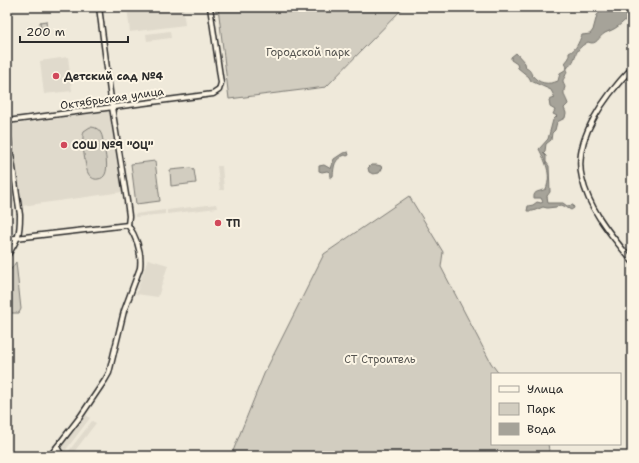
<svg xmlns="http://www.w3.org/2000/svg" width="639" height="463" font-family="'Shantell Sans',sans-serif">
	<rect width="100%" height="100%" fill="#efe9da"/>
	<filter id="ink" filterUnits="userSpaceOnUse"><feTurbulence type="fractalNoise" baseFrequency=".025" numOctaves="2"/><feDisplacementMap in="SourceGraphic" scale="8" xChannelSelector="R" yChannelSelector="G"/><feConvolveMatrix kernelMatrix="1 2 1 2 8 2 1 2 1" color-interpolation-filters="sRGB"/></filter>
	<g filter="url(#ink)">
		<!-- built -->
		<g fill="#e0dacc">
			<path d="M127 7H183L185 25 130 32Z"/>
			<path d="M170 31 171 38 147 41 146 34Z"/>
			<path d="M68 57 72 91 44 94 40 61Z"/>
			<path d="M109 111 122 192 22 206 10 125Z"/>
			<path d="M217 166H222L224 190H220Z"/>
			<path d="M216 204 217 208 167 214V210Z"/>
			<path d="M165 210V214L135 217V214Z"/>
			<path d="M148 259 168 265 158 297 136 294Z"/>
			<path d="M86 415 90 418 65 451 61 448Z"/>
			<path d="M92 421 96 423 71 456H65Z"/>
		</g>
		<!-- green -->
		<g fill="#d2cdc0" stroke="#7e7c76">
			<path d="M218 7H404L326 87 229 99Z"/>
			<path d="M46 21 47 32 41 33 40 22Z"/>
			<path d="M90 127C99 127 102 133 103 141 104 150 113 178 98 179 94 180 90 177 88 173 85 167 81 137 84 131Z"/>
			<path d="M155 161 160 201 136 204 131 164Z"/>
			<path d="M191 168 194 170 196 183 171 186 170 170Z"/>
			<path d="M409 196 443 252 441 267 491 363 499 374H492V444H548L550 456H231L264 374 324 254Z"/>
			<path d="M16 262 21 309 19 313H7V275Z"/>
		</g>
		<!-- water -->
		<g fill="#a6a399" stroke="#75736d">
			<path d="M602 7H632V16C626 18 622 24 617 27 613 30 609 31 605 33 598 37 597 46 588 42 571 51 579 59 567 68 567 70 567 72 566 74 564 81 561 78 565 87 562 95 566 97 568 104L564 108 566 113 565 118 557 122 555 130 552 133 551 140 546 144 545 151 543 153 546 156V162L549 166 550 192 547 196 548 203H563L567 206 573 205 574 208 571 210 564 206 560 205 556 207 547 208 543 207 533 211H527L528 206 533 205 537 202 541 203 543 202 541 198H534C533 190 541 192 546 189 552 174 545 161 539 149L548 139 553 120 557 116 553 114 555 110 550 107 549 100 555 98 551 90 531 81 529 77 518 68 517 64 511 60V57L516 53 525 63 526 68C530 70 530 71 532 75 539 84 548 85 558 81L560 73 565 70 567 67 565 63 569 58V53C577 49 578 43 582 35L590 34 593 30 597 15 602 11Z"/>
			<path d="M348 152 349 155 347 156 345 155C334 159 334 166 333 176L330 178V172L327 171 322 172 319 171V166L324 165 331 169 334 159 343 153Z"/>
			<path d="M371 165H377L381 166 382 169 379 173 373 174 369 172 368 168Z"/>
		</g>
		<g fill="none" stroke-linecap="round" stroke-linejoin="round">
			<!-- street casing -->
			<g stroke="#2b2b2b" stroke-width="7">
				<g id="street">
					<path d="M99 7 112 107 127 201 129 216 128 225"/>
					<path d="M632 68C607 94 572 139 582 178 589 210 612 236 632 261"/>
					<path d="M7 121 213 94 219 90 221 83 210 7"/>
					<path d="M7 127 20 215C20 235 18 240 7 256"/>
					<path d="M7 239 128 225"/>
					<path d="M57 447 62 456"/>
					<path d="M50 456 80 417 105 380 109 373 124 311 140 268C142 252 137 238 128 225"/>
				</g>
			</g>
			<!-- street -->
			<use href="#street" stroke="#fcf5e5" stroke-width="4"/>
		</g>
	</g>
	<!-- markers -->
	<g fill="#d1495b" stroke="#fcf5e5" stroke-width="1.5">
		<circle cx="56" cy="76" r="4"/>
		<circle cx="64" cy="145" r="4"/>
		<circle cx="218" cy="223" r="4"/>
	</g>
	<g text-anchor="middle" stroke-width="4" stroke-linejoin="round" paint-order="stroke">
		<!-- park labels -->
		<g font-size="11" fill="#555450" stroke="#fcf5e5">
			<text x="308" y="56">Городской парк</text>
			<text x="380" y="363">СТ Строитель</text>
		</g>
		<!-- poi labels -->
		<g font-size="11" font-weight="bold" fill="#2b2b2b" stroke="#fcf5e5" text-anchor="start">
			<text x="64" y="80">Детский сад №4</text>
			<text x="72" y="149">СОШ №9 "ОЦ"</text>
			<text x="226" y="227">ТП</text>
		</g>
		<!-- street labels -->
		<g font-size="11" fill="#2b2b2b" stroke="#fcf5e5">
			<text transform="translate(112 98) rotate(-8)" y="4">Октябрьская улица</text>
		</g>
	</g>
	<!-- margin -->
	<rect width="639" height="463" fill="none" stroke="#fcf5e5" stroke-width="24"/>
	<rect x="12" y="12" width="615" height="439" fill="none" stroke="#2b2b2b" stroke-width="1.5" filter="url(#ink)"/>
	<!-- legend -->
	<rect x="491" y="373" width="130" height="72" fill="#fcf5e5" stroke="#a8a49b"/>
	<rect x="499" y="386" width="20" height="6" fill="#fcf5e5" stroke="#a8a49b"/>
	<text x="527" y="393" font-size="12" fill="#2b2b2b">Улица</text>
	<rect x="499" y="403" width="20" height="12" fill="#d2cdc0" stroke="#a8a49b"/>
	<text x="527" y="413" font-size="12" fill="#2b2b2b">Парк</text>
	<rect x="499" y="423" width="20" height="12" fill="#a6a399" stroke="#a8a49b"/>
	<text x="527" y="433" font-size="12" fill="#2b2b2b">Вода</text>
	<!-- scale -->
	<path d="M20 36v6h108v-6" fill="none" stroke="#2b2b2b" stroke-width="2"/>
	<text x="26" y="36" font-size="12" fill="#2b2b2b" stroke="#fcf5e5" stroke-width="3" paint-order="stroke">200 m</text>
</svg>
